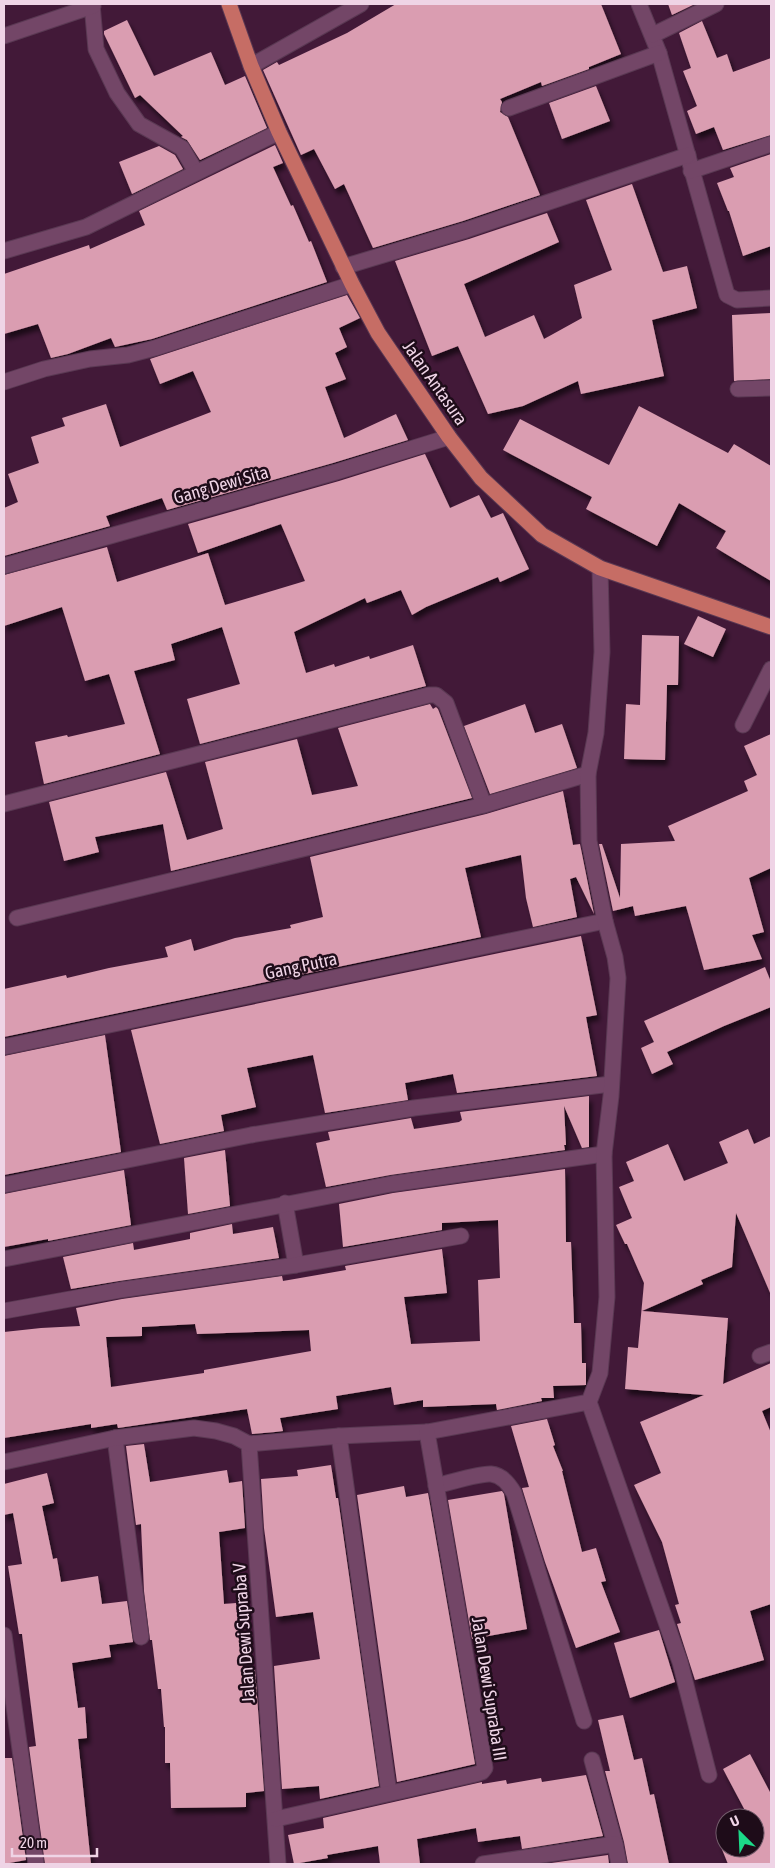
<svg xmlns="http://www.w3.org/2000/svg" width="775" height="1868" font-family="'Asap Condensed',sans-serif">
	<defs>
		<filter id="shadow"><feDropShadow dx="3" dy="5.5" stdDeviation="2.5" flood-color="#0009"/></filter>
	</defs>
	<rect width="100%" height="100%" fill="#421938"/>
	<!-- building -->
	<g fill="#da9db1" fill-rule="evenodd" filter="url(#shadow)">
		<path d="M396 4H601L621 54 589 67V69L542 86 541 82 500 99 502 102 500 112 508 117 540 195 463 221 373 248 344 184 335 189 314 149 301 155 263 70 277 62 279 65 347 33Z"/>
		<path d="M668 4H695L672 15Z"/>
		<path d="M127 20 154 76 211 52 225 85 245 76 267 128 200 160 187 140 181 137 183 136 140 95 135 98 104 34V31Z"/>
		<path d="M702 21 717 58 727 54 733 72 771 58V135L723 150 714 127 696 134 687 111 697 106 683 71 691 68 679 33Z"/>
		<path d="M596 86 610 121 562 139 549 103Z"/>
		<path d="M275 145 283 163 273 167 291 206 293 205 309 242 311 241 327 282 152 339 115 347 111 338 68 354 51 358 38 324 4 334V274L89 245 90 249 145 225 139 211Z"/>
		<path d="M159 146 175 155 183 169 132 194 119 162Z"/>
		<path d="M771 154V246L743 256 729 211H728L717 183 734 177 730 168Z"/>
		<path d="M632 184 663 272 687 266 697 308 652 320 664 376 581 394 578 381 523 406 488 414 458 346 432 356 395 261 469 239 547 213 559 242 464 284 485 337 534 315 544 339 582 318 574 285 612 270 586 200Z"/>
		<path d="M347 295 360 318 339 328 347 347 335 353 346 379 325 387 344 438 396 414 408 440 333 463 167 510 162 498 106 516 110 526 4 556V508L18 502 8 474 39 463 31 437 65 426 62 418 106 404 120 447 211 412 193 371 160 384 150 359Z"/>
		<path d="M771 313V379L734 381 732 315Z"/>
		<path d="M639 406 728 453 734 444 771 466V581L716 548 726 531 679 503 657 546 586 509 592 497 503 450 520 419 609 465Z"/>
		<path d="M425 454 450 508 479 495 491 518 503 513 529 569 500 582 498 577 426 607 412 615 401 590 367 603 365 598 294 632 306 673 334 664 335 667 369 656 370 659 413 645 426 686 200 744 187 699 240 684 222 627 171 644 175 660 134 671 160 754 44 784 35 742 67 735 68 737 125 724 109 674 85 681 62 607 4 626V575L107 547 117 582 208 553 225 605 305 581 281 524 198 553 188 524 339 481Z"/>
		<path d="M698 616 726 629 713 657 684 644Z"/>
		<path d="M642 635 679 636 678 685H667L665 760 624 759 626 704 640 705Z"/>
		<path d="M430 704 433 709 436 707 438 709 472 798 171 871 163 824 95 837 99 852 64 861 49 802 166 772 187 840 223 829 205 762 297 739 312 795 358 786 338 728Z"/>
		<path d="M525 704 535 733 562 724 577 768 490 794 464 726Z"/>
		<path d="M771 734V868L749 878 764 932 752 935 762 959 704 970 686 906 635 916 633 906 613 911 599 844H602L620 898 621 844 675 841 668 826 748 791 744 781 757 775 744 746Z"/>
		<path d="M563 791 573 845 580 844 594 914 576 877 570 879 577 917 533 927 526 898 521 855 465 868 481 937 4 1037V989L66 975 67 978 109 968 168 957 165 947 191 939 194 951 235 938 291 928 290 925 323 917 310 857 486 814Z"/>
		<path d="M581 936 597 1015 586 1017 597 1076 457 1093 453 1074 405 1083 408 1100 325 1113 313 1055 247 1068 256 1107 221 1115 224 1131 160 1144 131 1030Z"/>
		<path d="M765 967 771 982V1007L724 1026 667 1052 673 1064 652 1074 641 1048 654 1042 644 1021Z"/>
		<path d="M105 1035 121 1152 4 1175V1056Z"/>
		<path d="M589 1096V1147L582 1148 564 1106 566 1145H564L565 1150 390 1175 326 1187 316 1143 330 1140 328 1132 411 1118 414 1129 459 1122 462 1120 460 1112Z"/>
		<path d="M748 1129 754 1144 771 1136V1295L736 1213 732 1267 701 1280 703 1284 642 1311 728 1318 723 1384 771 1363V1407L762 1411 771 1433V1604L750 1611 764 1660 695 1680 677 1624 681 1623 675 1605 679 1604 662 1542 634 1485 661 1473 640 1422 704 1395 625 1389 628 1347 638 1348 644 1283 627 1244H625L616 1225 632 1218 619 1187 634 1181 626 1162 668 1144 684 1181 728 1163 719 1142Z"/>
		<path d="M225 1150 230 1206 188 1214 184 1158Z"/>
		<path d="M565 1169 566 1242H571L574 1323H581L582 1363H586V1385L553 1386 554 1398H541L542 1401 497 1410 496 1404 423 1407V1400L394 1405 391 1387 336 1396 338 1409 280 1418 283 1431 275 1432 252 1434 247 1409 118 1428 117 1424 91 1428V1424L4 1438V1332L41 1328 80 1326 76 1308 122 1299 282 1276 283 1281 346 1270 345 1266 442 1249 447 1293 404 1297 411 1344 480 1341 478 1280 500 1278 498 1220 442 1223V1230L343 1247 339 1204 393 1193ZM195 1324 197 1334 309 1330 311 1351 204 1370V1373L111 1387 106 1337 142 1336V1327Z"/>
		<path d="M124 1170 131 1225 48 1241V1239L4 1247V1194Z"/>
		<path d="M232 1224 233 1234 273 1227 279 1258 119 1281 71 1289 63 1257 133 1243 134 1250 190 1239V1233Z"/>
		<path d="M547 1419 555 1445 553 1446 563 1471H562L582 1552 596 1548 606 1581 601 1582 620 1632 576 1648 545 1562 522 1488 529 1487 511 1426Z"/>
		<path d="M144 1444 150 1482 227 1470 229 1483 242 1481 245 1528 219 1532 224 1604 236 1603 243 1671 255 1669 264 1791 246 1793V1807L171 1808 170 1763H165V1727H164L161 1689H158L152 1640H150L144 1591 141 1524 136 1525 126 1446Z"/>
		<path d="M331 1465 336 1498H338L379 1786 320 1799 319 1786 282 1789 274 1666 320 1659 313 1612 276 1617 264 1528 261 1479 298 1476 297 1470Z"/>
		<path d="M47 1473 54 1503 42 1506 53 1559 57 1558 61 1582 98 1576 102 1604 127 1601 133 1642 109 1645 111 1657 72 1663 78 1708 85 1707 87 1738 78 1739 91 1864H45L29 1747 36 1746 22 1634H19L8 1566 22 1564 13 1513 4 1515V1484Z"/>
		<path d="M404 1486 406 1497 428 1493 475 1764 397 1782 357 1495Z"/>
		<path d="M502 1491 504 1494 527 1629 472 1639 448 1500Z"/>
		<path d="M659 1630 675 1682 630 1698 614 1643Z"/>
		<path d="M623 1715 634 1760 642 1758 650 1795 654 1794 669 1864H628L624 1842 605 1771H610L598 1720Z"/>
		<path d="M750 1754 771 1794V1864H728L719 1842 725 1840V1848H755V1818H749L723 1769Z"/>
		<path d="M4 1758H12L26 1860 4 1864Z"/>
		<path d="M586 1775 603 1836 522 1849 520 1836 478 1842 476 1828 417 1839 420 1864H380L378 1846 327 1855 328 1858 294 1864 288 1835 324 1828 323 1818 482 1782V1784L506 1780 507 1784 541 1778 542 1782Z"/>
		<path d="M608 1855 609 1864H544Z"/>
	</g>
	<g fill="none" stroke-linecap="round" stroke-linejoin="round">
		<!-- minor casing -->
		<g stroke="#5a3953" stroke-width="17">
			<g id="minor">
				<path d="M92 4 96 49 117 93 139 124 182 148 196 172"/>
				<path d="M639 4 659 53 727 295 737 300 771 298"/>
				<path d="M653 35 716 4"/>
				<path d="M4 36 93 6"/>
				<path d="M251 66 361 4"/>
				<path d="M509 108 659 53"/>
				<path d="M691 171 771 144"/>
				<path d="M4 251 86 227 279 132"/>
				<path d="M343 267 466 230 688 155"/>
				<path d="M4 382 44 369 90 359 128 355 155 348 352 284"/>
				<path d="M738 389 771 388"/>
				<path d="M4 566 336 472 449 437"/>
				<path d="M743 725 771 669"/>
				<path d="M4 804 429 695H436L446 703 484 805"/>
				<path d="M17 918 484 805 588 774"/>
				<path d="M4 1047 605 921"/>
				<path d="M4 1185 251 1135 414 1108 611 1084"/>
				<path d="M285 1203 296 1265"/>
				<path d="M4 1259 391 1184 604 1154"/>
				<path d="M4 1311 120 1290 296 1265 461 1236"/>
				<path d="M760 1356 771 1352"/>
				<path d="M589 1402 680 1662 709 1775"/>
				<path d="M339 1436 389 1793"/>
				<path d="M115 1438 141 1637"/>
				<path d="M249 1444 278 1864"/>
				<path d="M4 1462 115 1438 194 1428 216 1431 234 1436 249 1444 339 1436 427 1432 589 1402 600 1373 607 1297 604 1154 611 1096 618 978 615 957 605 921 589 841 588 774 596 733 602 652 600 568"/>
				<path d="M436 1486C447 1483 481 1473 491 1474 502 1475 509 1484 514 1493L584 1721"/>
				<path d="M4 1635 36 1864"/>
				<path d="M592 1760 615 1844"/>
				<path d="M276 1819 476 1774 482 1772 485 1768 427 1432"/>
				<path d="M483 1864 615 1844 619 1864"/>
			</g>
		</g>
		<!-- major casing -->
		<g stroke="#5a3953" stroke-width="17">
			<path id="major" d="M229 4 251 66 279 132 352 284 378 333 449 437 481 478 542 535 600 568 771 627"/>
		</g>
		<!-- minor -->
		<use href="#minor" stroke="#734667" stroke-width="15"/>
		<!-- major -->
		<use href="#major" stroke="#c66d65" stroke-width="15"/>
	</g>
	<g text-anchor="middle" stroke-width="5" stroke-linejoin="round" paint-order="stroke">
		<!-- street labels -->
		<g font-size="18" fill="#efd4e6" stroke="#1e0c19">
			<text transform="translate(435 383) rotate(55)" y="6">Jalan Antasura</text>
			<text transform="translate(221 485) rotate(-16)" y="6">Gang Dewi Sita</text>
			<text transform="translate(301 966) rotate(-12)" y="6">Gang Putra</text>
			<text transform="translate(244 1633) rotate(-94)" y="6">Jalan Dewi Supraba V</text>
			<text transform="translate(489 1689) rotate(81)" y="6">Jalan Dewi Supraba III</text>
		</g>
	</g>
	<!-- border -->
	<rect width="775" height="1868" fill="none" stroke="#efd4e6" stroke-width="10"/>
	<!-- north arrow -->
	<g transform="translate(740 1833) rotate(336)"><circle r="24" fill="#1e0c19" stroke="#725c6b"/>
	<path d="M0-4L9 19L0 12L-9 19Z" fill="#1bd988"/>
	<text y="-8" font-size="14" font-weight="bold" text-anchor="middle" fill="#efd4e6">U</text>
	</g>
	<!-- scale -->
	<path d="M12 1848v8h85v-8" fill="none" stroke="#efd4e6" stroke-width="2.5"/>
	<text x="20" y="1848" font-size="15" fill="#efd4e6" stroke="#1e0c19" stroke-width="4" paint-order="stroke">20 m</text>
</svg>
